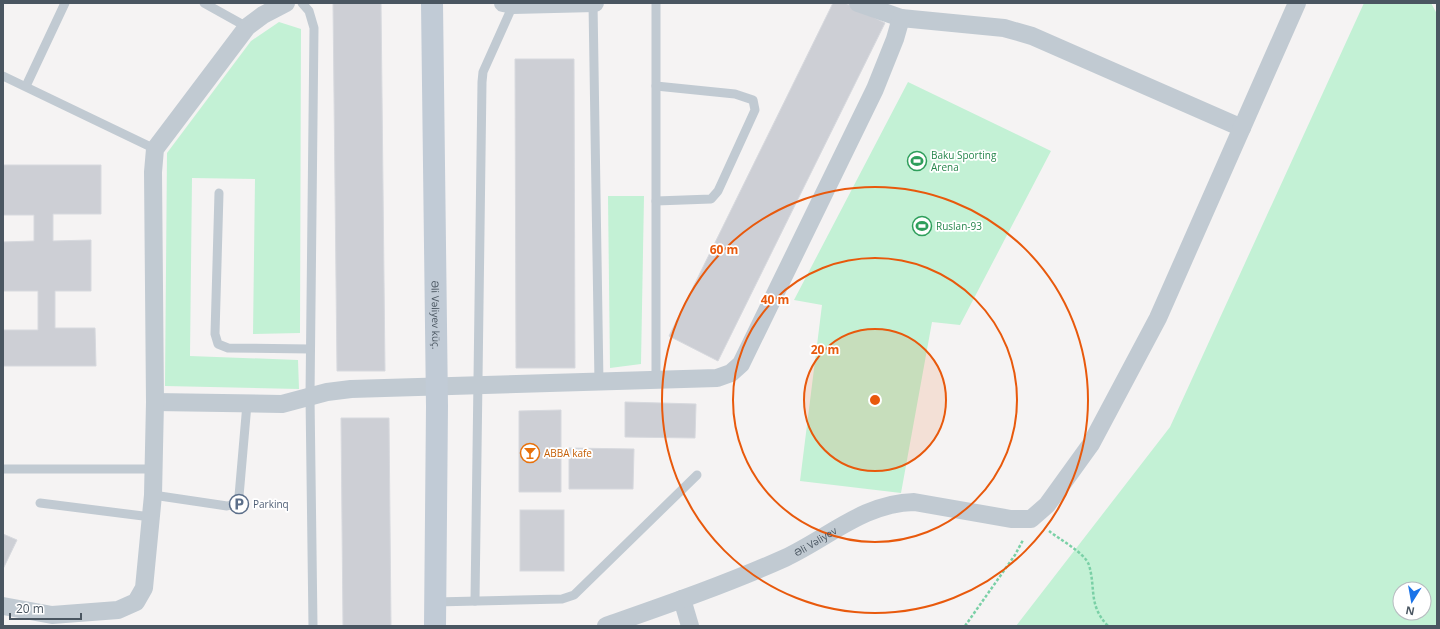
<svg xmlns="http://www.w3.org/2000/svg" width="1440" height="629" font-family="'Open Sans',sans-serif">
	<rect width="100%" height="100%" fill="#f5f3f3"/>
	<!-- green -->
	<g fill="#c3f1d5" fill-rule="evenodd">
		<path d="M1364 3H1431L1437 14V626H1016L1170 427ZM1400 589H1424V613H1400Z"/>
		<path d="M279 22 301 29 300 333 253 334 255 179 192 178 190 356 298 360 299 389 165 386 167 153 251 41Z"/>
		<path d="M908 82 1051 151 960 325 932 322 901 493 800 481 822 305 794 300Z"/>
		<path d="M608 196H644L641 364 610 368Z"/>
	</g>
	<!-- building -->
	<g fill="#cdcfd5" stroke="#d7d9de">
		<path d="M333 3H381L385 371H337Z"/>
		<path d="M833 3H845L885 23 718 361 669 336Z"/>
		<path d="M515 59H574L575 368H516Z"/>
		<path d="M3 165H101V214H53V241L91 240V291H55V328H95L96 366H3V330H38V291H3V242L34 241V215H3Z"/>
		<path d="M625 402 696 404 695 438 625 437Z"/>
		<path d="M561 410V492H519V411Z"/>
		<path d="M341 418H389L391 626H343Z"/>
		<path d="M569 448 634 449 633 489H569Z"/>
		<rect x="520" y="510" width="44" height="61"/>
		<path d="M3 534 17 540 3 569Z"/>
	</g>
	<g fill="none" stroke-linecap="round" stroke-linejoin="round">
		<!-- path -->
		<g stroke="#7ad0a6" stroke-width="2.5" stroke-dasharray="3 2" stroke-linecap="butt">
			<path d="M1049 531C1059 539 1085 553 1089 565 1096 589 1088 605 1108 626"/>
			<path d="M965 626 1015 555 1023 540"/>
		</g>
		<!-- lane -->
		<g stroke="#c1cad2" stroke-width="9">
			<path d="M204 3 247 27"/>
			<path d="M302 3 309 11 314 28 310 396 313 626"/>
			<path d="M593 3 599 383"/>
			<path d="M3 76 155 149"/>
			<path d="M26 86 65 3"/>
			<path d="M219 193 215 334 218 344 228 348 310 349"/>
			<path d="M656 201 711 199 718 191 755 110 753 100 735 94 656 86"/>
			<path d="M656 381V3"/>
			<path d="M3 469H153"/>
			<path d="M153 495 227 506 235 504 239 496 247 404"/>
			<path d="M40 503 151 517"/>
			<path d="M475 601 482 82 483 72 513 5"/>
			<path d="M435 602 562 599 574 595 697 475"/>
		</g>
		<!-- street -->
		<g stroke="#c1cad2" stroke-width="18">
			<path d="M503 3 513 5 595 3"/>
			<path d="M858 3 901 18 1004 28 1032 36 1242 128"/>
			<path d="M155 402 282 404 327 392 351 389 717 378 731 373 741 364 875 89 895 39 901 18"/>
			<path d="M682 599 690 626"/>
			<path d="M3 606 52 615 118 610 136 602 144 588 153 495 155 402 153 172 155 149 247 27 263 15 286 3"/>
			<path id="s1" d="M606 626C666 605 727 584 785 558 828 538 864 503 914 502L1011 519H1031L1047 505 1091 444 1158 318 1297 3"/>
		</g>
		<!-- secondary -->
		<path stroke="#c1cbd6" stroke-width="22" id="s2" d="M432 3 437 406 435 626"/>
	</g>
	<!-- distance rings -->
	<circle cx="875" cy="400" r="71" fill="#e8590c" fill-opacity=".12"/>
	<g fill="none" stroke="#e8590c" stroke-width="2">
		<circle cx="875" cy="400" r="71"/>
		<circle cx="875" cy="400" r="142"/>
		<circle cx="875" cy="400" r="213"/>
	</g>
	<!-- icons -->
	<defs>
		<g id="stadium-ring" transform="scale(1)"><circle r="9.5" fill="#fff" stroke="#2e9e5b" stroke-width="1.5"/><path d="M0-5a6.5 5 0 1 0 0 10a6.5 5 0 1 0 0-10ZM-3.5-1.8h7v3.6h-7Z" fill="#2e9e5b"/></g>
		<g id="bar-ring" transform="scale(1)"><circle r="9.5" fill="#fff" stroke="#e8710a" stroke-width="1.5"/><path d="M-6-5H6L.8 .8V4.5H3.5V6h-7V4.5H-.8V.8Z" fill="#e8710a"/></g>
		<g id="parking-ring" transform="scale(1)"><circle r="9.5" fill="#fff" stroke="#5c6f8a" stroke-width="1.5"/><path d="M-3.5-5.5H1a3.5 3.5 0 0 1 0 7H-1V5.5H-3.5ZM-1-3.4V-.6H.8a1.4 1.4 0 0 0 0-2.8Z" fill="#5c6f8a"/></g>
	</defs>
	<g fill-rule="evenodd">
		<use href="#stadium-ring" x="917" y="161"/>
		<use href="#stadium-ring" x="922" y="226"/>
		<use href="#bar-ring" x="530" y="453"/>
		<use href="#parking-ring" x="239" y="504"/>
	</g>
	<g text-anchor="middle" stroke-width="3.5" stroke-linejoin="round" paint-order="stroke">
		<!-- leisure labels -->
		<g font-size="10" fill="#27864d" stroke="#fff" text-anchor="start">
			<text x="931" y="159">Baku Sporting<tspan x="931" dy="12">Arena</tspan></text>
			<text x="936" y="230">Ruslan-93</text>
		</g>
		<!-- street labels -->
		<g font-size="10" fill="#4a5661" stroke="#fff">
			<text dy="4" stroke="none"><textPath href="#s2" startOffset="312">Əli Vəliyev küç.</textPath></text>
			<text dy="4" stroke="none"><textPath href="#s1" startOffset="226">Əli Vəliyev</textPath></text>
		</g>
		<!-- food labels -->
		<g font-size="10" fill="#c56008" stroke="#fff" text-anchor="start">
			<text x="544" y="457">ABBA kafe</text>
		</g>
		<!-- service labels -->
		<g font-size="10" fill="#4e5e75" stroke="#fff" text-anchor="start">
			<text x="253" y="508">Parkinq</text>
		</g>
	</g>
	<circle cx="875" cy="400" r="6" fill="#e8590c" stroke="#fff" stroke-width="2"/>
	<g font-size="12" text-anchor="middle" font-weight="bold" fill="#e8590c" stroke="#fff" stroke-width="3.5" stroke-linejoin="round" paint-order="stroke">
		<text x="724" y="254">60 m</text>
		<text x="775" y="304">40 m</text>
		<text x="825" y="354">20 m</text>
	</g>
	<!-- border -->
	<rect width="1440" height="629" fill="none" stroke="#4a5661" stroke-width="8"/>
	<!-- north arrow -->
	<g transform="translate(1412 601) rotate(191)"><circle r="19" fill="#ffffff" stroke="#b7bbc0"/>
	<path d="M0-3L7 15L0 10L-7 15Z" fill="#1a73e8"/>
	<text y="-6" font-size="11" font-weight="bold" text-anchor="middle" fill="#4a5661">N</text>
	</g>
	<!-- scale -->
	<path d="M10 613v6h71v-6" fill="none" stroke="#4a5661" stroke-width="2"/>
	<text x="16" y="613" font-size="12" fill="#4a5661" stroke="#ffffff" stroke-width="3" paint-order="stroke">20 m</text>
</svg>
